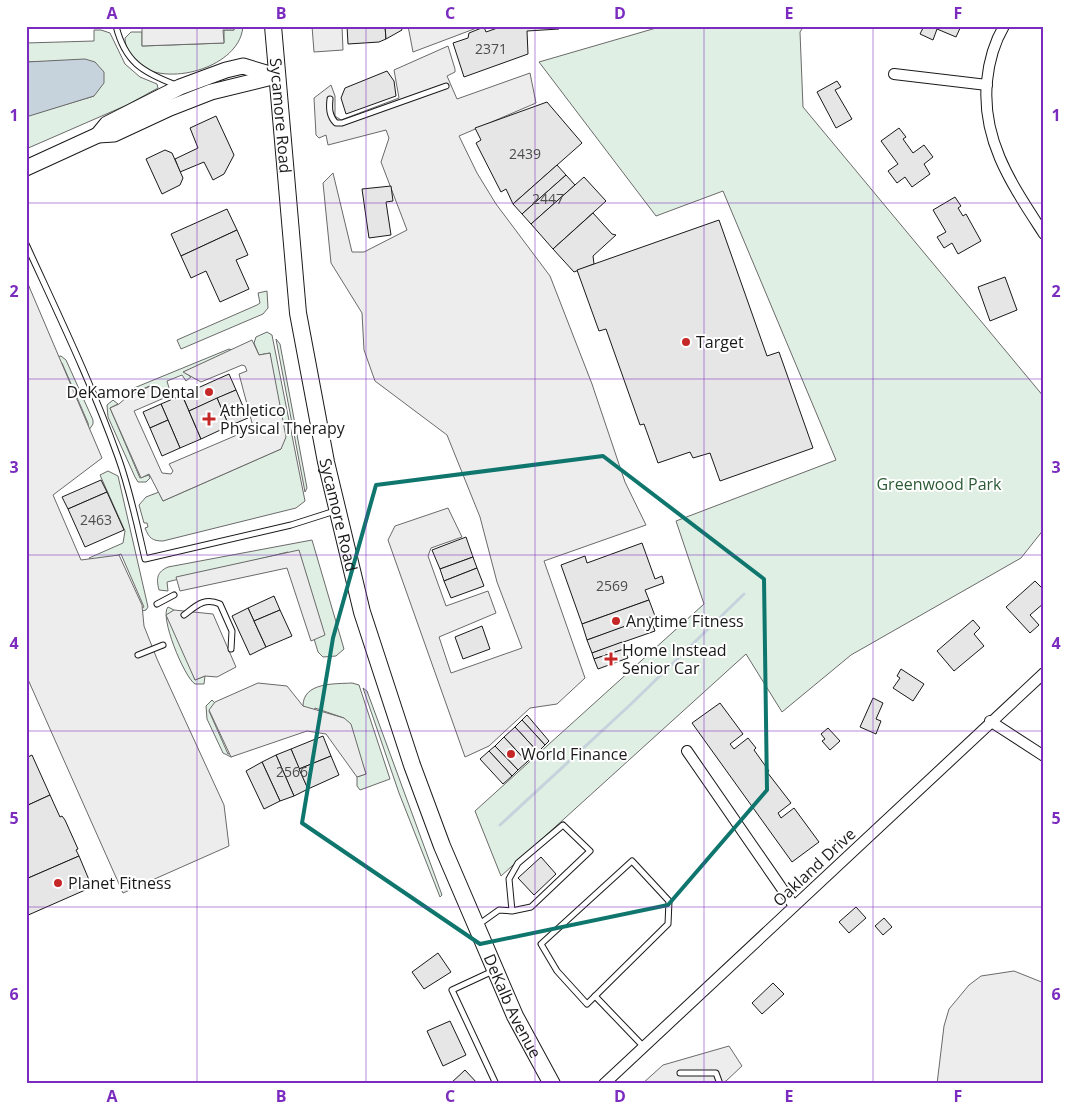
<svg xmlns="http://www.w3.org/2000/svg" width="1070" height="1110" font-family="'Open Sans',sans-serif">
	<rect width="100%" height="100%" fill="#fff"/>
	<!-- green -->
	<g fill="#e0efe3" stroke="#6a6a6a">
		<path d="M234 26H243C240 77 128 97 125 38L131 32H142V46L224 43V30H234Z"/>
		<path d="M663 26H804L800 32 803 107 1044 397V529L1021 558 851 655 782 712 746 654 501 876 475 811 704 604 676 521 836 460 723 191 656 216 539 62Z"/>
		<path d="M94 30H101L110 33 125 64 140 77 157 84 158 88 127 105 26 149 27 116 94 96 67 61 26 62V43L94 41Z"/>
		<path d="M267 291 268 308 263 314 181 349 177 340 257 305 260 303 258 293Z"/>
		<path d="M267 332 272 335 305 501 296 508 163 541C152 541 149 538 145 528L148 527 147 523H144L139 505 146 497 159 492 163 501 281 449 270 353 259 355 254 343 256 337Z"/>
		<path d="M276 339 280 344 307 488 305 492Z"/>
		<path d="M229 349 232 350V361L219 356 184 372 191 377 186 381 182 375 167 381 169 388 163 390 152 385 133 393 142 398H129L130 392 134 388Z"/>
		<path d="M61 356 66 360 93 420V424L89 430 88 423 62 363 55 357Z"/>
		<path d="M113 400 118 404 110 408 140 478 149 475 150 478 146 482H138L135 477 108 417 107 405Z"/>
		<path d="M108 471 118 476 148 607 146 610 138 612 139 609 144 607 121 554 93 565 89 558 123 543 125 531 100 475Z"/>
		<path d="M312 540 344 649 336 656 323 657 318 652 288 552 167 582 168 591 159 590C156 578 157 572 168 567Z"/>
		<path d="M168 607 174 610 195 680 205 676 204 684H195C184 677 159 616 168 607Z"/>
		<path d="M352 683 359 685 390 779 360 790 357 786V777L366 774 344 718 315 708 312 716 303 706C303 682 335 684 352 683Z"/>
		<path d="M363 688 367 691 442 895 440 897 399 793Z"/>
		<path d="M212 700 217 705 209 711 228 754 236 751 237 754 231 757 223 753 207 719 206 706Z"/>
	</g>
	<!-- parking -->
	<g fill="#ededed" stroke="#6a6a6a">
		<path d="M142 26H234V30H223L224 43 142 46Z"/>
		<path d="M312 26H342L343 50 314 52Z"/>
		<path d="M408 26H482L413 52Z"/>
		<path d="M448 46 455 69V72L447 76 457 99 530 73 536 103 459 136 477 173 496 204 550 276 592 384 625 482 646 525 544 561 585 678 557 704 530 708 489 746 465 757 388 540 395 526 448 508 462 537 431 548 428 556 446 606 488 591 496 613 439 637 451 673 522 648 497 582 480 517 447 435 375 381 364 350 362 313 331 263 323 183 333 173 352 252H364L407 230 381 162 389 138 386 130 328 145 326 135 319 138 316 135 314 98 331 85 335 96V116L341 120 399 98 394 70Z"/>
		<path d="M28 284 102 458 53 495 81 560 119 555 142 605 144 626 157 659 224 805 229 846 123 893 26 675Z"/>
		<path d="M252 340 259 355 270 353 286 437 281 449 163 501 149 474 141 478 110 408 119 404 128 396 153 385 171 395 134 411 162 473 171 474 173 471 169 464 251 429 252 423 239 374 247 371 245 366 242 365 201 382 183 372Z"/>
		<path d="M299 550 325 635 311 641 287 568 180 591 176 577Z"/>
		<path d="M174 610 213 614 236 667 217 677 205 676 195 680 166 615Z"/>
		<path d="M258 683 287 686 303 706 344 718 351 724 366 774 357 777 326 734 307 731 231 757 209 710 215 702Z"/>
		<path d="M1014 971 1044 983V1084H937L944 1026 949 1009 969 985 981 976Z"/>
		<path d="M729 1046 742 1066 726 1081 718 1084H642L663 1065Z"/>
	</g>
	<!-- water -->
	<path fill="#c6d2dc" stroke="#6a6a6a" d="M85 59 95 62 104 72V83L94 96 26 117V62Z"/>
	<g fill="none" stroke-linecap="round" stroke-linejoin="round">
		<!-- stream -->
		<path stroke="#c6d2dc" stroke-width="3" d="M500 825 630 705 744 594"/>
	</g>
	<!-- building -->
	<g fill="#e6e6e6" stroke="#1a1a1a">
		<path d="M347 26H385L386 39 379 42 348 44Z"/>
		<path d="M385 26H401L402 30 386 39Z"/>
		<path d="M503 26H559V29L527 31 528 54 464 77 453 43 468 38 469 33 484 27 486 32Z"/>
		<path d="M924 26H961L956 37 937 29 933 40 920 34Z"/>
		<path d="M387 71 394 81 396 96 346 114 341 98 345 88Z"/>
		<path d="M837 81 841 87 835 90 852 119 836 128 817 92Z"/>
		<path d="M547 102 582 143 513 204 506 189 501 192 476 143 481 140 475 128Z"/>
		<path d="M216 116 234 155 224 174 213 180 204 162 180 172 175 159 198 148 190 128Z"/>
		<path d="M899 128 906 137 903 139 913 153 924 145 933 157 924 164 930 174 912 187 905 177 897 183 888 171 898 164 881 141Z"/>
		<path d="M165 150 172 153 183 178 180 185 162 194 146 159Z"/>
		<path d="M557 165 566 175 522 214 513 204Z"/>
		<path d="M566 175 575 185 531 224 522 214Z"/>
		<path d="M584 177 606 201 553 249 531 224Z"/>
		<path d="M391 186 393 201 386 202 391 235 369 238 362 189Z"/>
		<path d="M955 197 961 206 958 208 963 216 966 214 981 241 958 254 952 243 944 248 937 237 946 232 933 210Z"/>
		<path d="M227 209 237 230 181 256 171 234Z"/>
		<path d="M593 213 612 234 616 235 593 256 594 264 574 272 553 249Z"/>
		<path d="M719 220 767 356 779 352 813 448 720 481 710 453 693 458 690 452 658 463 644 424 640 425 606 329 599 331 577 270Z"/>
		<path d="M237 230 248 255 236 260 249 289 220 302 206 271 191 278 181 256Z"/>
		<path d="M1005 277 1017 310 990 321 978 287Z"/>
		<path d="M229 374 236 390 189 411 182 395Z"/>
		<path d="M236 390 248 418 229 426 217 398Z"/>
		<path d="M182 395 201 439 180 448 161 404Z"/>
		<path d="M217 398 229 426 201 439 189 411Z"/>
		<path d="M161 404 168 420 150 428 143 412Z"/>
		<path d="M168 420 180 448 162 456 150 428Z"/>
		<path d="M101 480 107 492 68 509 62 497Z"/>
		<path d="M107 492 124 530 85 547 68 509Z"/>
		<path d="M466 537 473 557 440 569 432 550Z"/>
		<path d="M642 543 655 579 662 576 664 583 645 590 649 600 582 624 561 565 585 556 587 563Z"/>
		<path d="M473 557 477 568 444 581 440 569Z"/>
		<path d="M477 568 484 586 451 598 444 581Z"/>
		<path d="M1035 581 1044 590V603L1030 615 1039 625 1030 633 1006 607Z"/>
		<path d="M274 596 280 610 254 621 248 608Z"/>
		<path d="M649 600 655 616 587 640 582 624Z"/>
		<path d="M248 608 266 647 250 655 232 616Z"/>
		<path d="M280 610 292 636 266 647 254 621Z"/>
		<path d="M650 617 655 631 592 653 587 640Z"/>
		<path d="M973 620 980 628 974 634 984 646 954 671 937 651Z"/>
		<path d="M482 626 490 649 463 659 455 637Z"/>
		<path d="M622 642 624 649 594 659 592 653Z"/>
		<path d="M624 649 628 658 598 669 594 659Z"/>
		<path d="M901 669 924 684 913 701 893 688 900 678 897 676Z"/>
		<path d="M873 698 883 703 876 719 881 721 876 734 860 727Z"/>
		<path d="M720 703 743 734 730 744 734 749 748 738 756 748 754 750 769 771 767 772 791 803 778 813 781 818 794 808 819 842 792 862 692 723Z"/>
		<path d="M527 715 549 741 545 745 522 720Z"/>
		<path d="M522 720 545 745 538 752 515 727Z"/>
		<path d="M515 727 538 752 527 762 504 737Z"/>
		<path d="M828 728 840 741 830 750 822 741 825 739 821 734Z"/>
		<path d="M323 736 331 756 299 769 291 749Z"/>
		<path d="M504 737 527 762 518 770 495 746Z"/>
		<path d="M495 746 518 770 512 776 489 751Z"/>
		<path d="M291 749 308 789 294 796 276 755Z"/>
		<path d="M489 751 512 776 503 784 480 759Z"/>
		<path d="M32 755 50 795 26 806V758Z"/>
		<path d="M276 755 294 796 280 801 262 762Z"/>
		<path d="M331 756 339 775 308 789 299 769Z"/>
		<path d="M262 762 280 801 264 809 246 771Z"/>
		<path d="M50 795 60 817 62 816 65 820 78 849 76 850 79 856 26 879V806Z"/>
		<path d="M79 856 92 887 26 916V879Z"/>
		<path d="M541 857 556 874 534 895 518 878Z"/>
		<path d="M856 907 866 918 849 933 839 922Z"/>
		<path d="M884 918 892 927 883 935 875 926Z"/>
		<path d="M438 953 451 972 424 989 412 972Z"/>
		<path d="M773 983 784 994 762 1014 752 1003Z"/>
		<path d="M450 1021 466 1055 443 1066 427 1031Z"/>
		<path d="M465 1070 478 1084H450Z"/>
	</g>
	<g fill="none" stroke-linecap="round" stroke-linejoin="round">
		<!-- lane casing -->
		<g stroke="#1a1a1a" stroke-width="7">
			<g id="lane">
				<path d="M116 26C125 62 142 72 176 85"/>
				<path d="M330 99C329 108 329 116 336 123H342L446 86"/>
				<path d="M26 244C58 314 92 384 118 457 130 490 137 525 145 559L291 525 335 511"/>
				<path d="M157 604 174 595"/>
				<path d="M184 615C196 606 204 597 220 604L232 631 231 649"/>
				<path d="M138 655 163 645"/>
				<path d="M632 861 669 901 668 924 587 1004 557 971 541 944Z"/>
				<path d="M478 925 499 910 512 911 531 907 590 851 563 825 518 863 509 879 512 911"/>
				<path d="M493 971 452 990 496 1084"/>
				<path d="M595 996 643 1046"/>
				<path d="M680 1073H716L720 1084"/>
			</g>
		</g>
		<!-- street casing -->
		<g stroke="#1a1a1a" stroke-width="12">
			<g id="street">
				<path d="M1004 26C994 43 989 61 987 81 981 141 1013 186 1044 234"/>
				<path d="M894 74 987 85"/>
				<path d="M990 721 1044 756"/>
				<path d="M687 751 794 906"/>
				<path d="M604 1084 1044 673"/>
			</g>
		</g>
		<!-- secondary casing -->
		<g stroke="#1a1a1a" stroke-width="17">
			<g id="secondary">
				<path d="M98 135 107 124 180 87 226 70 243 66 276 76"/>
				<path d="M26 168 98 135 114 134 170 108 211 92 276 76"/>
			</g>
		</g>
		<!-- primary casing -->
		<g stroke="#1a1a1a" stroke-width="18">
			<g id="primary">
				<path id="s1" d="M273 26 298 313 326 462 362 612 412 765 442 846 515 1016 552 1084"/>
			</g>
		</g>
		<!-- lane -->
		<use href="#lane" stroke="#fff" stroke-width="5"/>
		<!-- street -->
		<use href="#street" stroke="#fff" stroke-width="10"/>
		<!-- secondary -->
		<use href="#secondary" stroke="#fff" stroke-width="15"/>
		<!-- primary -->
		<use href="#primary" stroke="#fff" stroke-width="16"/>
	</g>
	<!-- marked area -->
	<path fill="none" stroke="#0f766e" stroke-width="4" stroke-linejoin="round" d="M603 456 764 579 767 790 668 905 480 944 302 823 333 638 376 485Z"/>
	<!-- grid -->
	<path fill="none" stroke="#7b2cbf" stroke-width="1" stroke-opacity="0.55" d="M197 26V1084M366 26V1084M535 26V1084M704 26V1084M873 26V1084M26 203H1044M26 379H1044M26 555H1044M26 731H1044M26 907H1044"/>
	<!-- markers -->
	<g fill="#c62828" stroke="#fff" stroke-width="2">
		<circle cx="686" cy="342" r="5"/>
		<circle cx="209" cy="392" r="5"/>
		<path d="M206.5 411.5h5v5h5v5h-5v5h-5v-5h-5v-5h5z"/>
		<circle cx="616" cy="621" r="5"/>
		<path d="M608.5 651.5h5v5h5v5h-5v5h-5v-5h-5v-5h5z"/>
		<circle cx="511" cy="754" r="5"/>
		<circle cx="58" cy="883" r="5"/>
	</g>
	<g text-anchor="middle" stroke-width="4" stroke-linejoin="round" paint-order="stroke">
		<!-- number labels -->
		<g font-size="14" fill="#4d4d4d">
			<text x="491" y="54">2371</text>
			<text x="525" y="159">2439</text>
			<text x="548" y="204">2447</text>
			<text x="96" y="525">2463</text>
			<text x="612" y="591">2569</text>
			<text x="292" y="777">2566</text>
		</g>
		<!-- street labels -->
		<g font-size="16" fill="#1a1a1a" stroke="#fff">
			<text dy="6" stroke="none"><textPath href="#s1" startOffset="90">Sycamore Road</textPath></text>
			<text dy="6" stroke="none"><textPath href="#s1" startOffset="494">Sycamore Road</textPath></text>
			<text transform="translate(814 867) rotate(-43)" y="6">Oakland Drive</text>
			<text dy="6" stroke="none"><textPath href="#s1" startOffset="1016">DeKalb Avenue</textPath></text>
		</g>
		<!-- poi labels -->
		<g font-size="16" fill="#1a1a1a" stroke="#fff" text-anchor="start">
			<text x="696" y="348">Target</text>
			<text x="199" y="398" text-anchor="end">DeKamore Dental</text>
			<text x="220" y="416">Athletico<tspan x="220" dy="18">Physical Therapy</tspan></text>
			<text x="626" y="627">Anytime Fitness</text>
			<text x="622" y="656">Home Instead<tspan x="622" dy="18">Senior Car</tspan></text>
			<text x="521" y="760">World Finance</text>
			<text x="68" y="889">Planet Fitness</text>
		</g>
		<!-- park labels -->
		<g font-size="16" fill="#2b5a34" stroke="#fff">
			<text x="939" y="490">Greenwood Park</text>
		</g>
	</g>
	<!-- border -->
	<rect width="1070" height="1110" fill="none" stroke="#ffffff" stroke-width="55"/>
	<rect x="28" y="28" width="1014" height="1054" fill="none" stroke="#7b2cbf" stroke-width="2"/>
	<g font-size="16" text-anchor="middle" font-weight="bold" fill="#7b2cbf">
		<text x="112" y="19">A</text>
		<text x="281" y="19">B</text>
		<text x="450" y="19">C</text>
		<text x="620" y="19">D</text>
		<text x="789" y="19">E</text>
		<text x="958" y="19">F</text>
		<text x="14" y="121">1</text>
		<text x="1056" y="121">1</text>
		<text x="14" y="297">2</text>
		<text x="1056" y="297">2</text>
		<text x="14" y="473">3</text>
		<text x="1056" y="473">3</text>
		<text x="14" y="649">4</text>
		<text x="1056" y="649">4</text>
		<text x="14" y="824">5</text>
		<text x="1056" y="824">5</text>
		<text x="14" y="1000">6</text>
		<text x="1056" y="1000">6</text>
		<text x="112" y="1102">A</text>
		<text x="281" y="1102">B</text>
		<text x="450" y="1102">C</text>
		<text x="620" y="1102">D</text>
		<text x="789" y="1102">E</text>
		<text x="958" y="1102">F</text>
	</g>
</svg>
